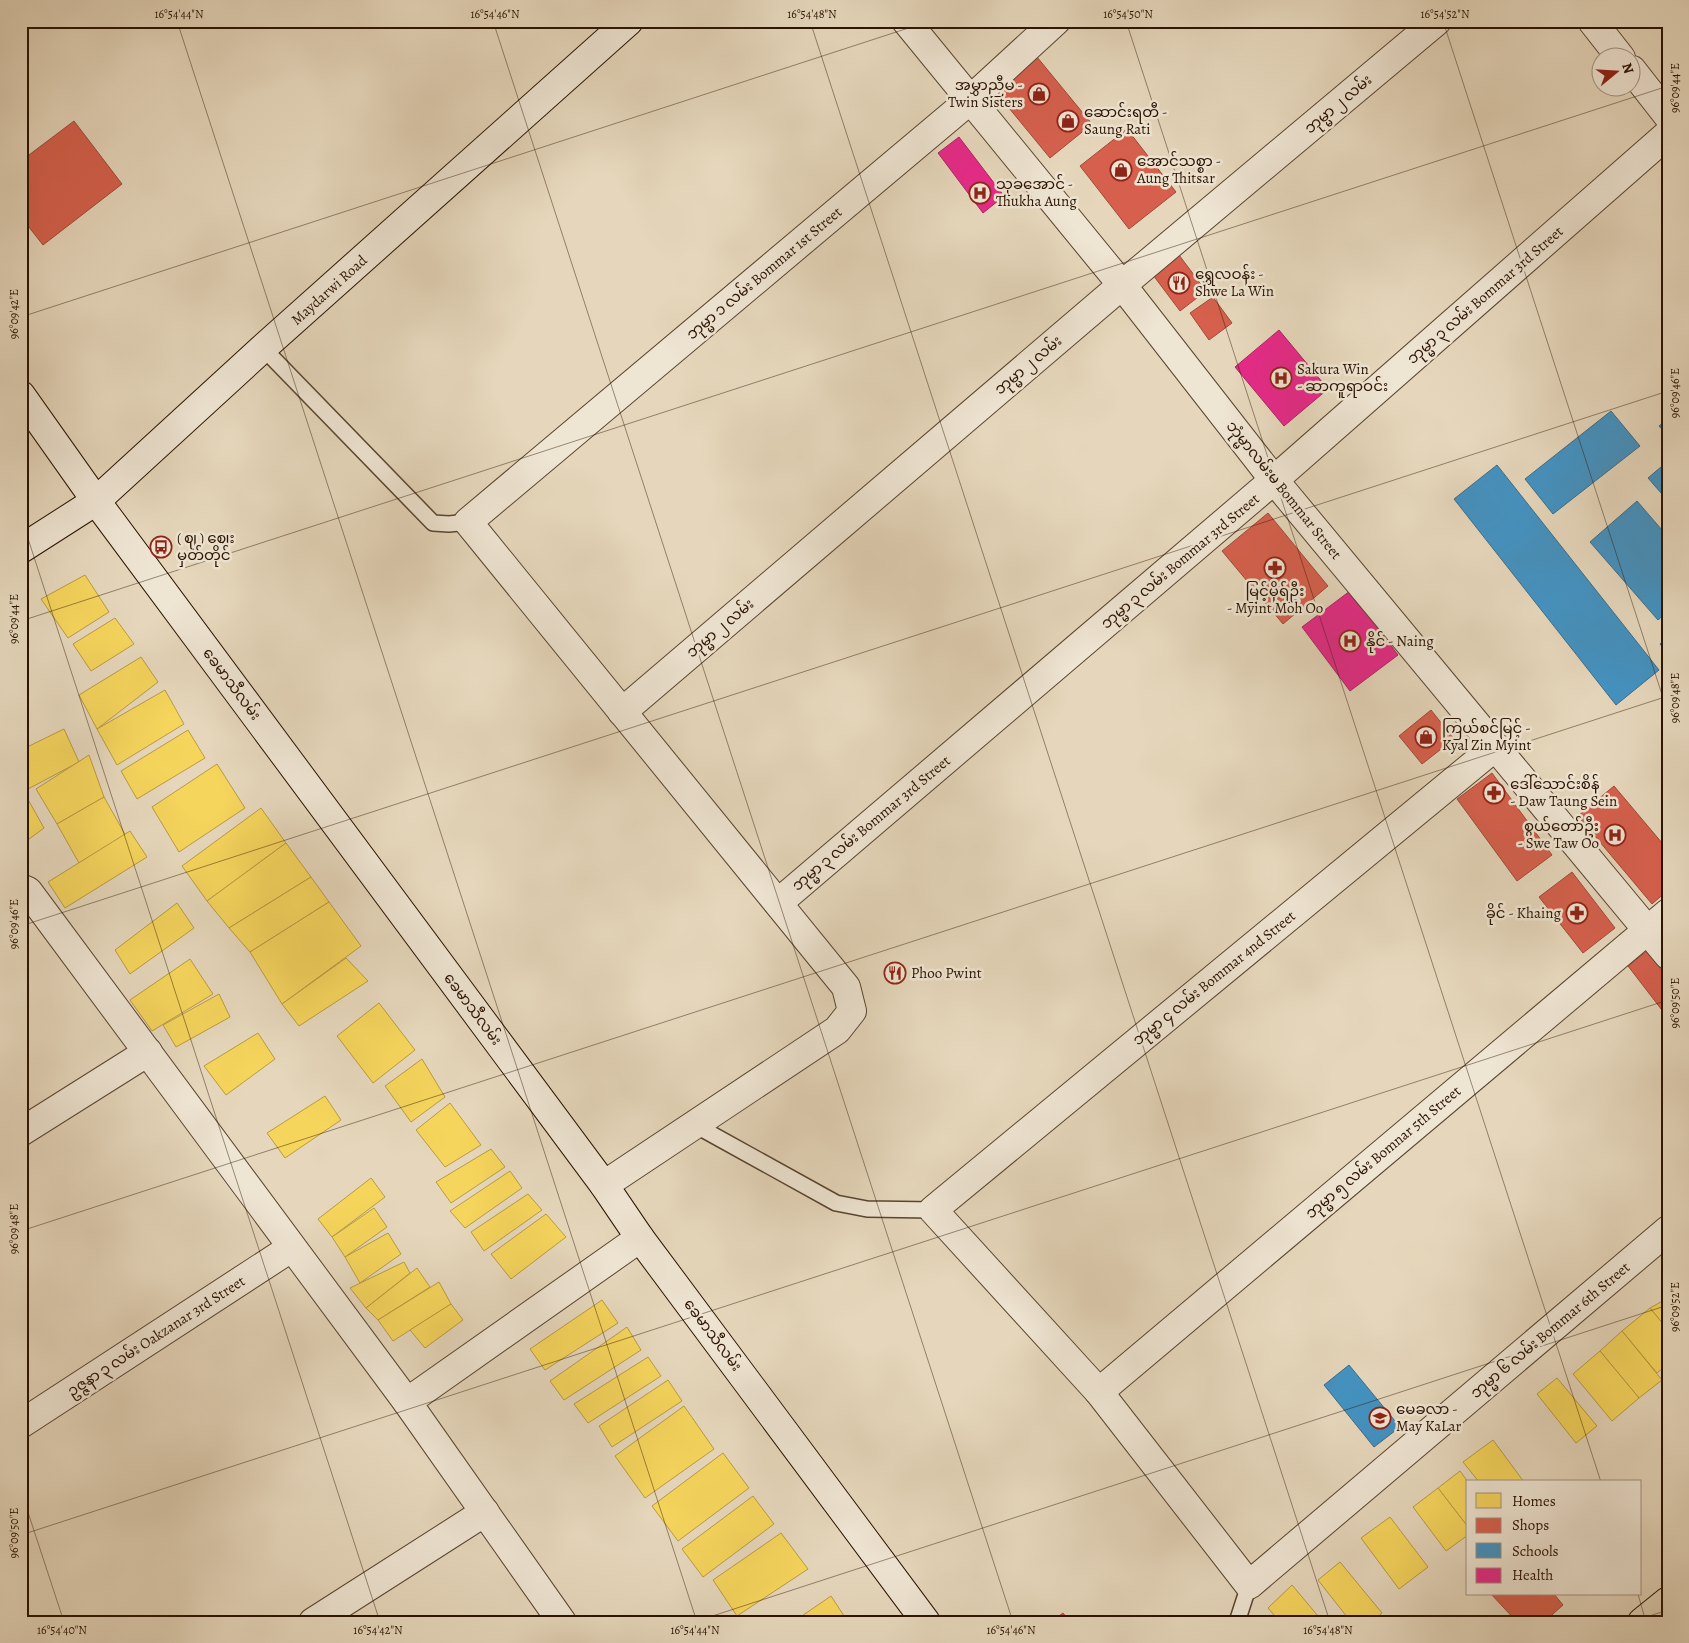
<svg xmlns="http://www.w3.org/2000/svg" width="1689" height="1643" font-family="Alegreya,'Noto Sans Myanmar',serif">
	<rect width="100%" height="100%" fill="#e6d7bc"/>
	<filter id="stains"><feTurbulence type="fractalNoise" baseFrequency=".004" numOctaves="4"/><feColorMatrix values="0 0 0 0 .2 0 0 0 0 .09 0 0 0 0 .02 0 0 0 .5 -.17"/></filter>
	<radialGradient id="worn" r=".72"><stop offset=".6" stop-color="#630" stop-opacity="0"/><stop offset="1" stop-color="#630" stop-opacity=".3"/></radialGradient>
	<!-- homes -->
	<g fill="#f6d55c" stroke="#b99b41">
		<path d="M85 575 109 612 68 638 41 599Z"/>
		<path d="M115 618 134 644 91 671 73 644Z"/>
		<path d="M141 657 158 682 97 729 79 695Z"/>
		<path d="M165 690 184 724 117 765 97 729Z"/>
		<path d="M64 729 79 762 28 789 21 777V750Z"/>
		<path d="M188 730 205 758 137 799 121 771Z"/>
		<path d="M89 755 104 797 57 824 36 789Z"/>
		<path d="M217 764 245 808 179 852 152 807Z"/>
		<path d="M21 787 44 828 21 845Z"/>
		<path d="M104 797 126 836 79 863 57 824Z"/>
		<path d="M261 808 286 843 207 901 182 866Z"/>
		<path d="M130 831 147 857 65 908 48 882Z"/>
		<path d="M286 843 311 877 229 928 207 901Z"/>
		<path d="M311 877 329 902 250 952 229 928Z"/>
		<path d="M329 902 361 946 282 1004 250 952Z"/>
		<path d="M177 903 194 928 130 974 115 950Z"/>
		<path d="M346 958 368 981 299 1026 282 1004Z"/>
		<path d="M190 959 213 994 152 1031 130 1000Z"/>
		<path d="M219 994 230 1017 176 1047 163 1025Z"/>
		<path d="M379 1003 415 1050 373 1083 337 1036Z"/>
		<path d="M258 1033 275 1059 226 1095 204 1066Z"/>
		<path d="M422 1059 445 1097 411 1122 385 1086Z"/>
		<path d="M325 1096 341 1120 285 1158 267 1133Z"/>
		<path d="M450 1103 481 1145 445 1167 416 1130Z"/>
		<path d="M491 1149 505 1167 451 1203 436 1182Z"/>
		<path d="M510 1171 522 1188 465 1228 450 1211Z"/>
		<path d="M371 1178 385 1197 332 1237 318 1219Z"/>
		<path d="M528 1194 542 1210 484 1251 471 1232Z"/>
		<path d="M374 1208 387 1227 345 1257 332 1237Z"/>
		<path d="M546 1214 566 1237 511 1279 491 1254Z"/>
		<path d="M388 1233 401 1254 360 1283 345 1257Z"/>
		<path d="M404 1262 410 1273 366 1308 350 1288Z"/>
		<path d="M417 1268 430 1287 378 1320 366 1308Z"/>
		<path d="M439 1282 451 1304 393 1341 378 1320Z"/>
		<path d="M1668 1298V1330L1650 1308Z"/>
		<path d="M602 1300 618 1323 545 1370 530 1349Z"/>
		<path d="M451 1304 463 1320 425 1348 410 1330Z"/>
		<path d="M1650 1308 1668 1330V1364L1657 1373 1622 1331Z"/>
		<path d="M627 1327 641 1350 564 1400 550 1381Z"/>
		<path d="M1622 1331 1662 1380 1639 1398 1600 1351Z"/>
		<path d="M1600 1351 1639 1398 1612 1421 1573 1374Z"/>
		<path d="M648 1357 661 1376 588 1423 574 1404Z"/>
		<path d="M1557 1378 1597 1426 1576 1443 1537 1394Z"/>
		<path d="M668 1380 682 1401 612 1447 599 1426Z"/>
		<path d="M684 1406 714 1449 645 1498 615 1456Z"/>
		<path d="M1493 1440 1524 1482H1479L1463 1462Z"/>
		<path d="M723 1453 749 1488 678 1541 652 1506Z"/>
		<path d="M1460 1471 1468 1482V1527L1438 1488Z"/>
		<path d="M1438 1488 1468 1527V1535L1446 1551 1413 1507Z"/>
		<path d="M753 1496 774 1524 703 1577 682 1549Z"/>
		<path d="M1390 1517 1428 1567 1399 1589 1361 1538Z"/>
		<path d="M781 1533 808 1569 737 1616 713 1580Z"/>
		<path d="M1340 1562 1382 1613 1371 1622H1351L1318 1580Z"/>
		<path d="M1292 1585 1323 1622H1280L1268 1608Z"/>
		<path d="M831 1596 848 1622H793Z"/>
	</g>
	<!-- shops -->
	<g fill="#d6604d" stroke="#a24936">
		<path d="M1037 57 1092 124 1050 158 995 91Z"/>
		<path d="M74 121 122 184 43 245 21 217V161Z"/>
		<path d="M1127 129 1176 192 1129 229 1080 166Z"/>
		<path d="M1179 255 1206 291 1180 311 1153 275Z"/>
		<path d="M1213 297 1232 323 1209 340 1190 313Z"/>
		<path d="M1268 513 1328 586 1283 624 1222 551Z"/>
		<path d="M1431 710 1454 739 1422 764 1399 736Z"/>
		<path d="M1492 773 1552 855 1517 881 1457 799Z"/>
		<path d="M1614 786 1668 850V890L1652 904 1578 816Z"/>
		<path d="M1572 872 1615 928 1583 953 1539 897Z"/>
		<path d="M1647 951 1668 979V1018L1628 966Z"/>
		<path d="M1491 1594H1554L1563 1605 1544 1622H1517Z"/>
		<path d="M1063 1613 1070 1622H1051Z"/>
	</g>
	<!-- schools -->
	<g fill="#4393c3" stroke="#3c6d89">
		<path d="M1611 411 1640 446 1553 514 1525 479Z"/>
		<path d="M1668 419V436L1659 426Z"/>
		<path d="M1668 461V501L1648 478Z"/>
		<path d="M1497 465 1659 670 1616 705 1454 499Z"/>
		<path d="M1637 501 1668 537V611L1658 620 1590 542Z"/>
		<path d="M1668 637V654L1660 644Z"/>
		<path d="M1349 1365 1400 1427 1374 1447 1324 1385Z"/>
	</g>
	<!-- health -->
	<g fill="#e7298a" stroke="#ae2261">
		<path d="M959 137 1004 196 983 213 938 153Z"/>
		<path d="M1279 330 1328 389 1284 426 1235 367Z"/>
		<path d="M1350 591 1398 655 1350 691 1302 627Z"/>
	</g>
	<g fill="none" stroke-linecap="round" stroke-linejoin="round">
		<!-- lane casing -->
		<g stroke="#594430" stroke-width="18">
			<g id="lane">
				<path d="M263 348 433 523 449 524 468 522"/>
				<path d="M695 1125 836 1203 867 1209 933 1210"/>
				<path d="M1237 1622 1249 1585"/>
			</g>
		</g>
		<!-- street casing -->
		<g stroke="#594430" stroke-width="30">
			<g id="street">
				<path d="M906 21 1122 285 1274 480 1668 955"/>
				<path d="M1592 21 1621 58"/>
				<path d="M1632 70 1668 116"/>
				<path d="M622 712 1122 285 1437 21"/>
				<path d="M1495 747 933 1210 1099 1392 1249 1585 1668 1230"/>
				<path d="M21 888 28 891 407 1402 562 1622"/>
				<path d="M778 903 1274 480 1668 134"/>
				<path d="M21 1132 148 1052"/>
				<path d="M604 1185 837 1030 852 1011 846 987 468 522 970 100 1056 21"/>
				<path d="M1099 1392 1668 913"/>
				<path d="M407 1402 640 1238"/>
				<path d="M21 1424 291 1248"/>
				<path d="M313 1622 485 1512"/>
			</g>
		</g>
		<!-- secondary casing -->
		<g stroke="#2a1301" stroke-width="30">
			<g id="secondary">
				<path d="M21 395 96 501 604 1185 640 1238 926 1622"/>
				<path d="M21 549 96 501 263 348 629 21"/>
			</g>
		</g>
		<!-- primary casing -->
		<g stroke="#2a1301" stroke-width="30">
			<path id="primary" d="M1642 1622 1668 1601"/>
		</g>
		<!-- lane -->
		<use href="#lane" stroke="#efe5d3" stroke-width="15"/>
		<!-- street -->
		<use href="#street" stroke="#efe5d3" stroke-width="28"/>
		<!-- secondary -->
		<use href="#secondary" stroke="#efe5d3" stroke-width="28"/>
		<!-- primary -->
		<use href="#primary" stroke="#e6d7bc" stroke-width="28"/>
	</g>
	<!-- ticks -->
	<path fill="none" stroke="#2a1301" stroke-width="1" stroke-opacity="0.45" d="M177 21 697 1622M493 21 1013 1622M810 21 1330 1622M1126 21 1601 1482M1443 21 1668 713M21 317 930 21M21 517 380 1622M21 621 1668 86M21 926 1668 391M21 1231 1668 696M21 1491 64 1622M21 1535 1668 1000M1638 1594 1646 1622M694 1622 1668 1305M1631 1622 1668 1610"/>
	<!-- icons -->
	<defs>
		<g id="shop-ring" transform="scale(1.125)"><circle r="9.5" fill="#efe5d3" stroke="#8f2418" stroke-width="1.5"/><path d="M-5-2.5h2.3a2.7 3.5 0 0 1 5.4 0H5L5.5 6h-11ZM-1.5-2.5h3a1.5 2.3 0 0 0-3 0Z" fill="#8f2418"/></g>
		<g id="hospital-ring" transform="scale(1.125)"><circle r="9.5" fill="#efe5d3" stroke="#8f2418" stroke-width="1.5"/><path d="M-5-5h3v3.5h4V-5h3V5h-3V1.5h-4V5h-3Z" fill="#8f2418"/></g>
		<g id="restaurant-ring" transform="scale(1.125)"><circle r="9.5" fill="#efe5d3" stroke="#8f2418" stroke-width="1.5"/><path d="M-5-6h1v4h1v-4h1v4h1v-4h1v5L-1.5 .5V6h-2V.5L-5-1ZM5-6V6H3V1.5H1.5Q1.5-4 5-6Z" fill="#8f2418"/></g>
		<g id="bus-ring" transform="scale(1.125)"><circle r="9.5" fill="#efe5d3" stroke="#8f2418" stroke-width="1.5"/><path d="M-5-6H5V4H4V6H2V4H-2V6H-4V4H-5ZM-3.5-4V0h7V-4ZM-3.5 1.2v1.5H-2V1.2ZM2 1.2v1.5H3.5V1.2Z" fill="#8f2418"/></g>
		<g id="pharmacy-ring" transform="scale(1.125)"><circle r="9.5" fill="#efe5d3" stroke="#8f2418" stroke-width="1.5"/><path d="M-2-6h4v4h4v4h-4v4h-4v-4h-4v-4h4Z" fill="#8f2418"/></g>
		<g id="school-ring" transform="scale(1.125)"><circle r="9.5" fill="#efe5d3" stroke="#8f2418" stroke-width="1.5"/><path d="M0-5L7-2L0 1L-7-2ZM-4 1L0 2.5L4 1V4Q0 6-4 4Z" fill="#8f2418"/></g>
	</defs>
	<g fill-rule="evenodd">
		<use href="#shop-ring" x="1039" y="94"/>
		<use href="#shop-ring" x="1068" y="121"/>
		<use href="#shop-ring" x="1121" y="170"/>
		<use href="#hospital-ring" x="980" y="193"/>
		<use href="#restaurant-ring" x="1179" y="283"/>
		<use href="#hospital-ring" x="1281" y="378"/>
		<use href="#bus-ring" x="161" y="547"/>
		<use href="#pharmacy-ring" x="1275" y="568"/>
		<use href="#hospital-ring" x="1350" y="641"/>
		<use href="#shop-ring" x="1426" y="737"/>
		<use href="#pharmacy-ring" x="1494" y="793"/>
		<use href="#hospital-ring" x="1615" y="835"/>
		<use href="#pharmacy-ring" x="1577" y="913"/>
		<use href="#restaurant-ring" x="895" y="973"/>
		<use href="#school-ring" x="1380" y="1418"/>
	</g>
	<g text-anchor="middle" stroke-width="5" stroke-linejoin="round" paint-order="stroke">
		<!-- poi labels -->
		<g font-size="15" fill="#2a1301" stroke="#efe5d3" text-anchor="start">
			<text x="1023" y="90" text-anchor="end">အမွှာညီမ -<tspan x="1023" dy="17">Twin Sisters</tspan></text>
			<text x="1084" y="117">ဆောင်းရတီ -<tspan x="1084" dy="17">Saung Rati</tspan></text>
			<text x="1137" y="166">အောင်သစ္စာ -<tspan x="1137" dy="17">Aung Thitsar</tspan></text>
			<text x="996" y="189">သုခအောင် -<tspan x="996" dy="17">Thukha Aung</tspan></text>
			<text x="1195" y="279">ရွှေလဝန်း -<tspan x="1195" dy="17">Shwe La Win</tspan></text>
			<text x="1297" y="374">Sakura Win<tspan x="1297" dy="17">- ဆာကူရာဝင်း</tspan></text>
			<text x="177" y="543">( ဈ ) ဈေး<tspan x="177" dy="17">မှတ်တိုင်</tspan></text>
			<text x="1275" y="596" text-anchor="middle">မြင့်မိုရ်ဦး<tspan x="1275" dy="17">- Myint Moh Oo</tspan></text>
			<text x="1366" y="646">နိုင် - Naing</text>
			<text x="1442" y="733">ကြယ်စင်မြင့် -<tspan x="1442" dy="17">Kyal Zin Myint</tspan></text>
			<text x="1510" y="789">ဒေါ်သောင်းစိန်<tspan x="1510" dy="17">- Daw Taung Sein</tspan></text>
			<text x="1599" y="831" text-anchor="end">စွယ်တော်ဦး<tspan x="1599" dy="17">- Swe Taw Oo</tspan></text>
			<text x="1561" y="918" text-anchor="end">ခိုင် - Khaing</text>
			<text x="911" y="978">Phoo Pwint</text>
			<text x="1396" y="1414">မေခလာ -<tspan x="1396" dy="17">May KaLar</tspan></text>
		</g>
		<!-- street labels -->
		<g font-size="15" fill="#2a1301" stroke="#efe5d3">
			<text transform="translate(1338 104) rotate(-40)" y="5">ဘုမ္မာ ၂ လမ်း</text>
			<text transform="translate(764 273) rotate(-40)" y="5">ဘုမ္မာ ၁ လမ်း Bommar 1st Street</text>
			<text transform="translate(329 290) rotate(-42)" y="5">Maydarwi Road</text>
			<text transform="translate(1485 295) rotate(-41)" y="5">ဘုမ္မာ ၃ လမ်း Bommar 3rd Street</text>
			<text transform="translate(1028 365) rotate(-40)" y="5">ဘုမ္မာ ၂ လမ်း</text>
			<text transform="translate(1284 490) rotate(51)" y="5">ဘုံမ္မာလမ်းမ Bommar Street</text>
			<text transform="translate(1180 561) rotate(-40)" y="5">ဘုမ္မာ ၃ လမ်း Bommar 3rd Street</text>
			<text transform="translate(720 628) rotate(-40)" y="5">ဘုမ္မာ ၂ လမ်း</text>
			<text transform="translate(232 684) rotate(53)" y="5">ခေမာသီလမ်း</text>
			<text transform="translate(871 823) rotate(-40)" y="5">ဘုမ္မာ ၃ လမ်း Bommar 3rd Street</text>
			<text transform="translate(1214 978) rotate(-39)" y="5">ဘုမ္မာ ၄ လမ်း Bommar 4nd Street</text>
			<text transform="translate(473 1009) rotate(53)" y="5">ခေမာသီလမ်း</text>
			<text transform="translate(1383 1152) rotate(-40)" y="5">ဘုမ္မာ ၅ လမ်း Bomnar 5th Street</text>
			<text transform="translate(1550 1330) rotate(-40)" y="5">ဘုမ္မာ ၆ လမ်း Bommar 6th Street</text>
			<text transform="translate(713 1335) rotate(53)" y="5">ခေမာသီလမ်း</text>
			<text transform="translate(156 1336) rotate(-33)" y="5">ဥဇ္ဇနာ ၃ လမ်း Oakzanar 3rd Street</text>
		</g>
	</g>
	<!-- margin -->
	<rect width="1689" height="1643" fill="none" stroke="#e6d7bc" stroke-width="55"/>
	<!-- legend -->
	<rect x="1466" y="1480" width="175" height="115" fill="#efe5d3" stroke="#a0917f"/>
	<rect x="1476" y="1493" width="25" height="15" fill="#f6d55c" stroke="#a0917f"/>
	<text x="1512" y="1506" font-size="15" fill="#2a1301">Homes</text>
	<rect x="1476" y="1518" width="25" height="15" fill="#d6604d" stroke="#a0917f"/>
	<text x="1512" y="1530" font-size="15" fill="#2a1301">Shops</text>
	<rect x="1476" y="1543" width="25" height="15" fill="#4393c3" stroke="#a0917f"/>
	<text x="1512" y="1556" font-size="15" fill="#2a1301">Schools</text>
	<rect x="1476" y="1568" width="25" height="15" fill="#e7298a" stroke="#a0917f"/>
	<text x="1512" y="1580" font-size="15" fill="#2a1301">Health</text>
	<!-- north arrow -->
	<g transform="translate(1616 72) rotate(72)"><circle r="24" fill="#efe5d3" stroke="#a0917f"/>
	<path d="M0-4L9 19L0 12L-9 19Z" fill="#8f2418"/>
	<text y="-8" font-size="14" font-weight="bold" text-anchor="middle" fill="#2a1301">N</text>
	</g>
	<rect x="28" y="28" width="1634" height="1588" fill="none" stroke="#2a1301" stroke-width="2"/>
	<g font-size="12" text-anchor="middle" fill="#2a1301">
		<text x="179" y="18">16°54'44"N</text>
		<text x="495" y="18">16°54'46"N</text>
		<text x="812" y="18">16°54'48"N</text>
		<text x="1128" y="18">16°54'50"N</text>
		<text x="1445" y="18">16°54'52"N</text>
		<text transform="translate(1675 88) rotate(-90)" y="4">96°09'44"E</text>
		<text transform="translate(14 314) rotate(-90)" y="4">96°09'42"E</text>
		<text transform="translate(1675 393) rotate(-90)" y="4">96°09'46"E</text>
		<text transform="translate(14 619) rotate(-90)" y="4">96°09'44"E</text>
		<text transform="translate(1675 698) rotate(-90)" y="4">96°09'48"E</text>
		<text transform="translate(14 924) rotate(-90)" y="4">96°09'46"E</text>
		<text transform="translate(1675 1003) rotate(-90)" y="4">96°09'50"E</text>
		<text transform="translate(14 1229) rotate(-90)" y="4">96°09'48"E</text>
		<text transform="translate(1675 1307) rotate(-90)" y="4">96°09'52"E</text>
		<text transform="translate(14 1533) rotate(-90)" y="4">96°09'50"E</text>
		<text x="62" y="1634">16°54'40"N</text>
		<text x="378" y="1634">16°54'42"N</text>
		<text x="695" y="1634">16°54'44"N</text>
		<text x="1011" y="1634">16°54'46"N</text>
		<text x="1328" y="1634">16°54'48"N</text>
	</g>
	<rect width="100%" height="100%" filter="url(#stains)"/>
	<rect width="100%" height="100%" fill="url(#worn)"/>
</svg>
